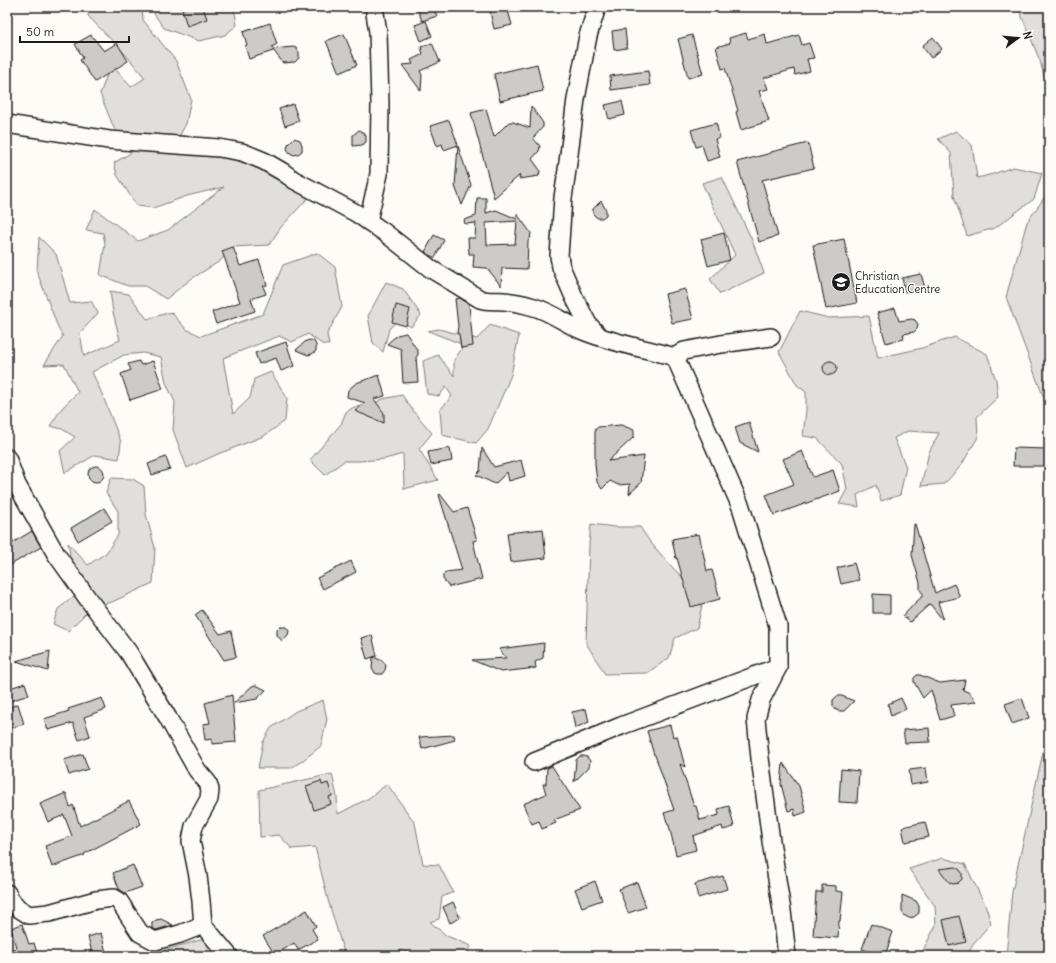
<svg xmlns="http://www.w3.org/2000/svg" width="1056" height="963" font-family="Delius,sans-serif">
	<rect width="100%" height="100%" fill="#fdfcf7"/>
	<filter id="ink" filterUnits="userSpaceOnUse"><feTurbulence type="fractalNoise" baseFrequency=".025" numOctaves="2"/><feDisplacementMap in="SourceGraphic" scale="8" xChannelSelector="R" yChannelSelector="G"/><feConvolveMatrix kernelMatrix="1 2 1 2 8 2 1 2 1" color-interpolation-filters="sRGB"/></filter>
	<g filter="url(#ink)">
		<!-- green -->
		<g fill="#e0dfdb" stroke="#7e7e7c">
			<path d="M89 7H142L143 20 176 61 191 99 186 124 171 151 223 157 272 170 311 195 281 227 269 245 233 247 220 261 191 279 166 299 145 286H128L100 275 105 244 103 233 86 230 95 209 138 241 168 230 224 187 187 196 153 208 137 206 117 175 114 163 132 152 114 128 100 94 111 64 131 87 145 78 126 55 88 16Z"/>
			<path d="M159 7H179L202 18 203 7H234L237 25 225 35 199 41 164 28 154 14Z"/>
			<path d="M1018 7H1049V95L1040 61Z"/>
			<path d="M956 131 972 145 977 178 993 174 1013 167 1042 173 1034 199 995 228 967 236 954 196 951 153 938 139Z"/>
			<path d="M722 177 752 240 764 273 720 294 710 279 735 255 702 183Z"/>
			<path d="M1049 191V412L1006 297 1027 222Z"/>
			<path d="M39 237 56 254 70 303 91 301 98 313 80 333 84 356 120 340 113 312 110 291 129 294 147 319 171 312 186 329 201 336 263 314 283 265 317 253 335 267 342 307 327 334 329 345 322 344 308 334 292 342 279 336 223 358 233 414 250 398 254 379 271 372 287 398 285 421 264 436 218 454 187 468 173 430 175 402 166 383 161 357 143 353 124 355 92 372 102 394 121 442 119 459 95 455 65 473 60 451 75 437 62 429 50 426 62 408 78 392 64 364 44 365 63 336 59 330 37 272Z"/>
			<path d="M386 282 403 289 421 315 411 327 399 319 389 329 383 352 373 343 368 316Z"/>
			<path d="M800 311 829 318 869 316 878 358 922 348 955 337 987 354 996 380 998 397 977 417 978 437 961 466 944 484 921 486 929 452 939 433 908 431 894 438 906 467 900 495 881 501 876 485 857 495 859 507 839 504 847 489 842 464 817 438 803 436 806 410V392L797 385 779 352Z"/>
			<path d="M490 325 519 335 511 375 488 429 476 443 442 435 440 410 452 396 446 387 439 396 427 394 423 361 438 355 454 376V360L464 345 428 331 439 329 477 339Z"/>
			<path d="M402 395 414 412 432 433 419 449 438 480 404 489 403 454 385 459 360 461H344L325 475 310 460 341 424 346 412 354 407 370 405 383 399Z"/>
			<path d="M111 478 133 479 144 486 146 514 155 548 153 583 112 602 93 606 68 631 53 624 58 609 76 595 63 570 70 553 68 543 88 565 106 553 118 535V511L106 493Z"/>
			<path d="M591 524 615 527H640L650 542 673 568 694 588 702 605 697 628 675 638 669 658 647 673 605 674 586 643 589 544Z"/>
			<path d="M323 700 327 719 321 746 302 761 291 768H258L263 742 271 728 296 711Z"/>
			<path d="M1049 725V956H1006L1012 892Z"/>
			<path d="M332 774 337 797 338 814 369 798 387 784 415 823 423 864 439 865 453 892 442 897 439 919 430 922 447 936 471 946 464 956H437L435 955H415L401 950 396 956H345L328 900 315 847 292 849 279 835 260 837 259 790Z"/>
			<path d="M943 858 965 864 986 907 991 923 973 944 967 956H920L936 925 935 906 909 869Z"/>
			<path d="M218 935 227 956H157L165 950Z"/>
		</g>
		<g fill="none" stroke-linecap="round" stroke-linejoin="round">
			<!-- stream -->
			<path stroke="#797876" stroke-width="4.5" d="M1046 956 1049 939"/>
		</g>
		<!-- building -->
		<g fill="#cccbc8" stroke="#1c1c1c" fill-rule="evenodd">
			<path d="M188 7H203L207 19 187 26 182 9Z"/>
			<path d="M417 7H433L437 16 422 21Z"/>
			<path d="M489 7H507L512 25 494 29Z"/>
			<path d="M426 21 432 36 421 41 415 25Z"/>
			<path d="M270 23 277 44 272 47 273 49 293 47 296 48 299 52V58L295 62 283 63 273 50V51L249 59 245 46 247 45 243 32Z"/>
			<path d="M625 29 627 48 614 50 612 31Z"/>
			<path d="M746 33 748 39 765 34 767 44 799 35 802 45 809 43 814 58 807 59 810 71 795 75 794 69 764 78 768 89 759 91 769 121 741 130 736 112 738 111 725 68 722 69 716 47 730 43 729 38Z"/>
			<path d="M344 34 357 65 339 73 326 41Z"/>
			<path d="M91 35 104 51 117 43 128 61 95 82 80 60 83 58 75 44Z"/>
			<path d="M692 35 703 74 688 78 678 39Z"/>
			<path d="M933 37 942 49 931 58 922 46Z"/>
			<path d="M432 43 440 62 420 71 422 75 421 91 402 65 413 64 411 60 423 54 421 47Z"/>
			<path d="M537 64 543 91 500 101 494 74Z"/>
			<path d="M648 71 650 85 611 90 610 76Z"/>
			<path d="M622 101 625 115 609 119 605 105Z"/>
			<path d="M293 104 299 121 285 126 279 109Z"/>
			<path d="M531 106 543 123V127L533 138 540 146 539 151 532 159 540 170 539 176 519 179 520 175 494 198 471 113 486 109 494 137 509 122H513L530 128Z"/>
			<path d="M449 120 458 145 444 150 442 144 437 146 430 126Z"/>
			<path d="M716 123 720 138 715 139 720 157 707 161 702 145 696 147 691 130Z"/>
			<path d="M359 130 364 133 366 136V142L362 145 353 146V135Z"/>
			<path d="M294 138 300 140 302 145V151L298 154 294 155 290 153 287 149 288 144Z"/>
			<path d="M808 143 814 168 762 180 778 236 759 242 737 162 771 153V152Z"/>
			<path d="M458 146 471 185 462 205 455 186Z"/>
			<path d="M477 198H486V213L496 210 517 219V214L531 233 530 239 528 241 527 269 502 268 501 286 487 268 473 267 474 254H469L468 238H475L476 223 465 224 464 220 476 216ZM517 221 515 244 487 245 486 223Z"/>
			<path d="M601 201 606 210V215L602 218H598L596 217 593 214V209Z"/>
			<path d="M724 233 730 260 708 266 701 239Z"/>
			<path d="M434 235 444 240 435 258 425 252Z"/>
			<path d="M844 239 857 303 826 309 813 245Z"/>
			<path d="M233 247 240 266 259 260 267 285 263 286 266 294 251 299 255 311 216 324 212 312 240 302 222 251Z"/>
			<path d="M921 274 925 288 905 292 902 278Z"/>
			<path d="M685 289 693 319 672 323 665 294Z"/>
			<path d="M460 298 469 304 473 346 461 348 459 334 457 333 458 326 455 299Z"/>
			<path d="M396 305 410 309 406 326 392 322Z"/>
			<path d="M895 308 899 321 912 319 915 320 918 324 917 329 914 332 903 334 904 338 886 343 877 313Z"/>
			<path d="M406 333 418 351V355L416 357 418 382 403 383 401 349 387 344 397 335Z"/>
			<path d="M310 340 314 341 316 345V351L312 354 308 355 296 350 306 341Z"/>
			<path d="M286 342 294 366 281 371 276 358 259 364 255 353Z"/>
			<path d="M139 361 141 365 153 361 163 389 130 400 121 374 131 370 128 364Z"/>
			<circle cx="830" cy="368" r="7"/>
			<path d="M379 375 385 396 374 399 384 413V423L355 411 365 403 347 397 348 390 356 383Z"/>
			<path d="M749 422 758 452 740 443 735 427Z"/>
			<path d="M621 425 634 430V437L608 461 644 456 641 483 629 494 630 484 618 485 610 481 602 489 597 482 595 464V430L598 427Z"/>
			<path d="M450 448 452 461 431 465 428 452Z"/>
			<path d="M482 448 494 467 521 460 525 476 509 481 507 472 495 484 476 475 480 471Z"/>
			<path d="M1014 448 1047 449V466H1013Z"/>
			<path d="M802 451 813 477 833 470 840 491 774 515 766 495 794 484 783 459Z"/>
			<path d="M166 457 170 469 152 475 148 464Z"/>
			<circle cx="96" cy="474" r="8"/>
			<path d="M440 494 454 512 467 508 477 540 473 541 482 579 449 587 443 579V575L446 572 462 570 439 495Z"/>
			<path d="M104 508 112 521 78 541 71 528Z"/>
			<path d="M914 524H915L935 593 954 584 960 597 938 602 943 618 942 619 930 604 910 622 903 616 915 603 924 595 920 590V583L912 555Z"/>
			<path d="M543 529 546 558 511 562 507 533Z"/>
			<path d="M32 531 41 547 7 567V546Z"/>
			<path d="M699 534 707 571 712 570 720 599 691 607 677 558 676 559 672 539Z"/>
			<path d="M351 561 356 572 323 589 317 578Z"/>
			<path d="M854 563 859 580 841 584 837 568Z"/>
			<path d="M873 594 890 595V613H873Z"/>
			<path d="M202 610 220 634 231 631 236 657 224 660 195 615Z"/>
			<path d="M280 627H286L289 631 288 635 282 641 277 635V630Z"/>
			<path d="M372 635 377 656 373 657 383 661 386 665 385 670 382 674H378L375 673 372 669 373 657 367 659 361 638Z"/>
			<path d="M544 643 543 658 535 662 536 668 501 672 472 660 506 658 499 649Z"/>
			<path d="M50 651 48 671 16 661Z"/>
			<path d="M917 675H920L940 683 965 680 963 690 970 693 976 702 951 705 954 716 940 720 931 690 923 698 914 682V678Z"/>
			<path d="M25 683 29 695 10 701 7 689Z"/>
			<path d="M256 685 266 690 257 699 234 703 252 686Z"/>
			<path d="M232 695 236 742 212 744V739L205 740 203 724 210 723 205 703Z"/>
			<path d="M837 696H842L854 701 844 711H839L836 710 833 706V700Z"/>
			<path d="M102 698 106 709 84 717 90 736 79 740 73 723 48 730 44 719 69 711 68 709Z"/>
			<path d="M901 698 906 709 891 716 888 704Z"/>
			<path d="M1022 698 1029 718 1012 724 1005 704Z"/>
			<path d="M18 704 24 724 7 729V708Z"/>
			<path d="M586 709 589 722 575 728 572 712Z"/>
			<path d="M670 725 673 737 677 736 685 767 680 764 694 806H696L700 820 719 815 718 809 729 806 734 827 723 830 722 826 693 836 696 850 676 855 669 825H668L664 813 674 810 655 755H654L647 731Z"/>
			<path d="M929 728 930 742 905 743 903 730Z"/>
			<path d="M454 735 455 740 422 749 419 737Z"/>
			<path d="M83 754 88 769 69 775 64 760Z"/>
			<path d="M580 756H584L587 757 590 761 589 767 574 782 576 760Z"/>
			<path d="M783 763 799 786 806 812 795 816 794 809 788 811 781 784Z"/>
			<path d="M552 766 580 810 554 820 556 823 542 829 539 821 532 824 523 804 546 794 543 784H546L547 768Z"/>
			<path d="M926 768 928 782 911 785 909 770Z"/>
			<path d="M841 769 859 771 857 803 839 802Z"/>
			<path d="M321 781 322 785 328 783 332 796 329 797 331 804 314 810 306 786Z"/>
			<path d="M66 793 70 807 73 805 80 826 129 801 141 824 84 854 85 855 52 867 45 846 72 836 64 815 48 822 40 804Z"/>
			<path d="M925 822 929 837 905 842 902 827Z"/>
			<path d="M133 865 142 887 125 893 119 889 113 873Z"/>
			<path d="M956 867 959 869 962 873V879L958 883 953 884 949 882 939 869Z"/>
			<path d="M723 876 727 889 698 898 695 884Z"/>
			<path d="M595 881 602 900 582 907 575 889Z"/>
			<path d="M637 882 646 907 628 913 619 889Z"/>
			<path d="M822 885 836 886V891L843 892 840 921H839L838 938 813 936 814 922 816 892H822Z"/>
			<path d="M902 895 916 901 919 906V913L914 917 909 918 905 916 902 912Z"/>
			<path d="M453 902 460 918 450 923 443 907Z"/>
			<path d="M307 910 316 926 312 929 318 939 298 950 294 943 275 955 263 936Z"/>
			<path d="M959 916 966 942 949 946 943 920Z"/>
			<path d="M161 919 173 925 156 930 152 928V923L156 920Z"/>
			<path d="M22 924 29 944 34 943 38 956H7V951L16 948 11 928Z"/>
			<path d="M871 924 893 932 885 956H882L862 949Z"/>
			<path d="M101 933 107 956H93L88 937Z"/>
		</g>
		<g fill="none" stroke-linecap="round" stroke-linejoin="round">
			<!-- minor casing -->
			<g stroke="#1c1c1c" stroke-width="20">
				<g id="minor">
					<path d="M597 7 588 36 576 99 567 170 563 198 559 256 561 267 574 297 588 324 599 336"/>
					<path d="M7 124 109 140 219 148 242 152 264 161 283 172 294 180 356 213 384 232 431 269 480 299C489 302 496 300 504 301 515 302 524 304 534 307 551 312 565 323 581 330 611 343 644 348 675 357L684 351 721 344 771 337"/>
					<path d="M368 221 379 174 380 103 378 32 374 7"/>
					<path d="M675 357 741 507 778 626V667L761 700 756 719 760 758 771 841 782 911 787 956"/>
					<path d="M7 458 17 485 56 554 88 599 129 653 168 718 197 770 208 783 210 790 209 799 194 826 191 841 198 876 201 901 203 925 229 956"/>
					<path d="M534 762 621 726 778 667"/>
					<path d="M7 893 11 900 18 908 29 915 49 913 96 900 114 898 119 901 140 933 155 941 180 934 203 925"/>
				</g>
			</g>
			<!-- minor -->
			<use href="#minor" stroke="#fdfcf7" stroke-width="17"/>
		</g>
	</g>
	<!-- icons -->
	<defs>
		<g id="school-disc" transform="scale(1)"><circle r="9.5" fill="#1c1c1c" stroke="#fdfcf7"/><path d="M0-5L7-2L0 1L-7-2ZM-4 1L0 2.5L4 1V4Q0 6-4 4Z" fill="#fff"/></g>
	</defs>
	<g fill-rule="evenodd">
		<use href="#school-disc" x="841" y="282"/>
	</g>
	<g text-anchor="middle" stroke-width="3" stroke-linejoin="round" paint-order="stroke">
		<!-- poi labels -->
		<g font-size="11" fill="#1c1c1c" stroke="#fdfcf7" text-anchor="start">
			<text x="855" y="280">Christian<tspan x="855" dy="13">Education Centre</tspan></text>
		</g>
	</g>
	<!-- margin -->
	<rect width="1056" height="963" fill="none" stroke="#fdfcf7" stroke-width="24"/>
	<rect x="12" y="12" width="1032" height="939" fill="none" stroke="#1c1c1c" stroke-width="1.5" filter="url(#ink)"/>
	<!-- north arrow -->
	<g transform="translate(1018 38) rotate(74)" stroke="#fdfcf7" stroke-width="3" paint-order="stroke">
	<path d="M0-3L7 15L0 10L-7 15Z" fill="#1c1c1c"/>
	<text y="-6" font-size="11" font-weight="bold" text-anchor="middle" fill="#1c1c1c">N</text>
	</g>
	<!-- scale -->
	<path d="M20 36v6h109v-6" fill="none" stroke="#1c1c1c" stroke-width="2"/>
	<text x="26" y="36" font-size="12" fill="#1c1c1c" stroke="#fdfcf7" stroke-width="3" paint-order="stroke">50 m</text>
</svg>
